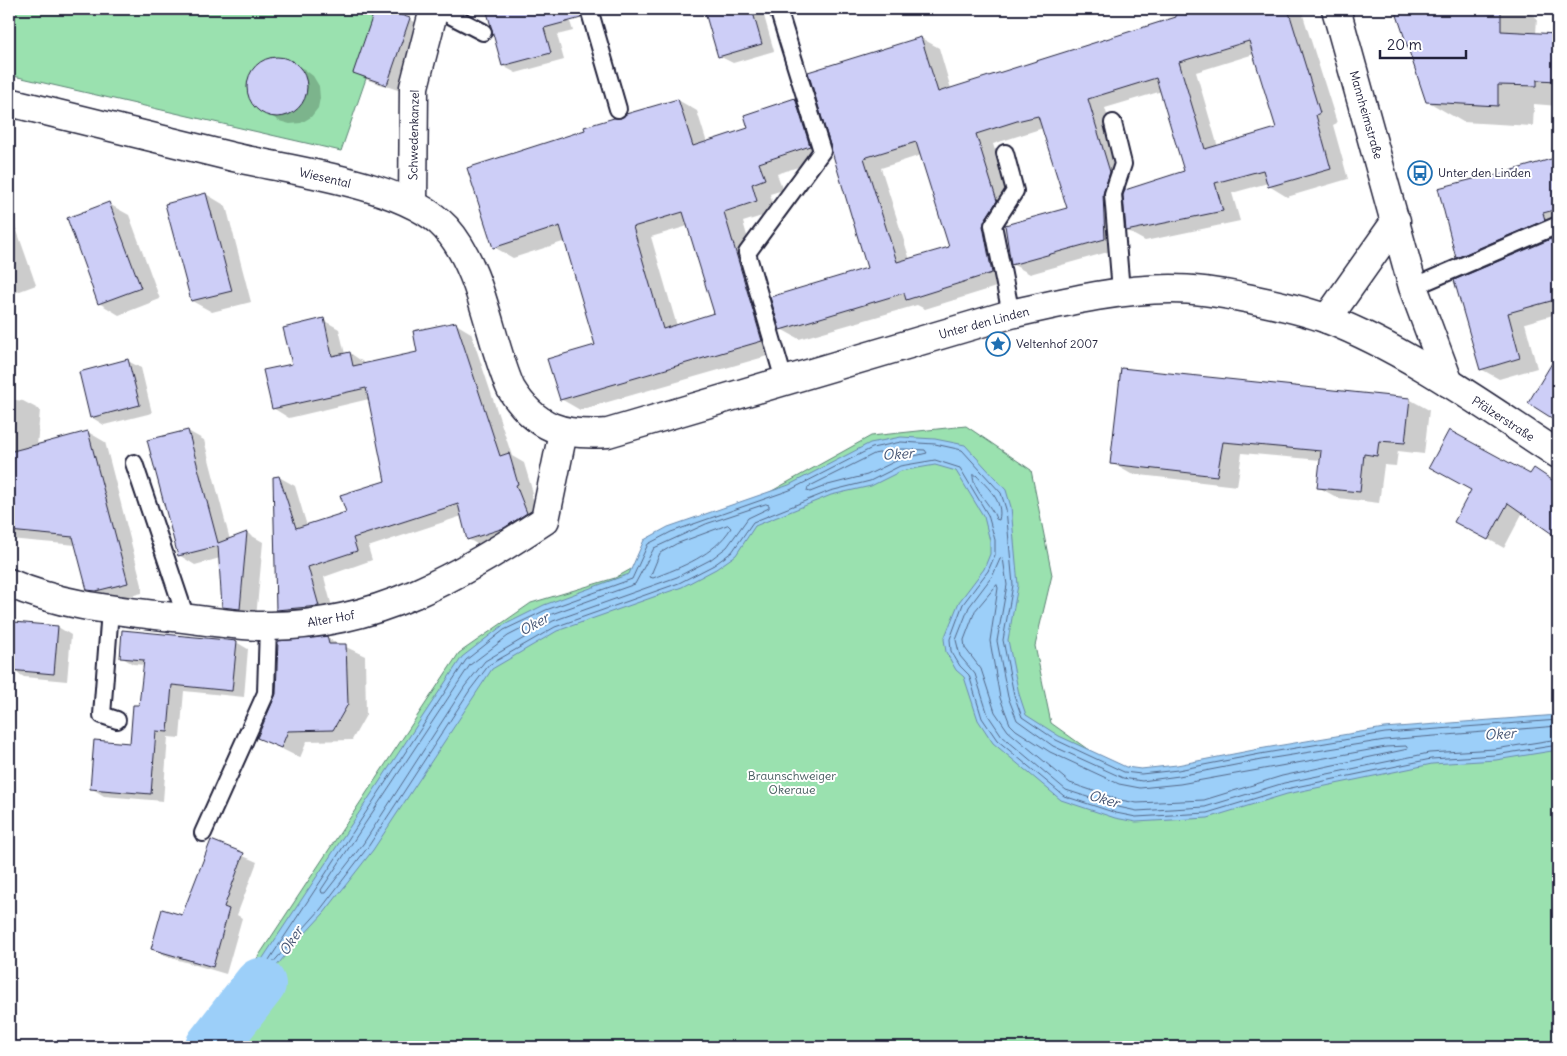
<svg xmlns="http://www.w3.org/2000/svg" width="1567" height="1056" font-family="Delius,sans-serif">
	<rect width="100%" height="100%" fill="#fff"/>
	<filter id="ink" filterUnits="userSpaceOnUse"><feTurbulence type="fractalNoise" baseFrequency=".02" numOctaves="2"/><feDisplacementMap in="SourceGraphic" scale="10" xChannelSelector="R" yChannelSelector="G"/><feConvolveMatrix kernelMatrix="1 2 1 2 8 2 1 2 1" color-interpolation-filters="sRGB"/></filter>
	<g filter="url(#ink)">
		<!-- green -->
		<g fill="#9ae1af" stroke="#5e8275">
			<path d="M9 9H390L341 151 9 75Z"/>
			<path d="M966 426 1031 470 1052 575 1035 646 1051 723 1136 784 1558 721V1047H181L252 966 459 653 531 603 615 578 871 436Z"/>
		</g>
		<!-- water -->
		<path fill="#9ccff9" stroke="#6b8aad" d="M901 437 935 439 965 445 1006 490 1011 507 1018 585 1008 640 1019 694 1026 715 1059 736 1126 767 1141 769 1177 765 1259 749 1384 728 1558 715V750L1496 760 1432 764 1287 794 1208 818 1136 822 1115 818 1061 800 993 743 978 720 964 677 956 670 946 652 944 639 959 602 984 569 990 554V541L984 517 956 471 935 465 901 471 871 486 831 495 755 526 736 555 716 569 682 587 557 631 492 669 373 850 324 913 288 952 211 1047H202L257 967 462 657 502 626 544 605 629 574 644 540 668 527 789 485 870 443Z"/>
		<!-- shadow -->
		<g fill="#0003" fill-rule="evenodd">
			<path d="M376 9 410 19 423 27 401 91 368 80 355 73Z"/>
			<path d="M504 9H566L573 31 557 35 564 60 516 73 503 66 488 13Z"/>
			<path d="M714 9H762L774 51 733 63 719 56 706 11Z"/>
			<path d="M1175 9H1301L1337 123 1333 125 1348 179 1287 197 1269 186 1268 183 1232 193 1240 221 1145 241 1127 231 1124 193 1120 205 1122 248 1030 274 1012 264 1068 209 1043 128 993 144 1014 211 1002 230 1009 283 925 309 917 305 799 339 781 329 869 269 810 73 921 38 939 48 951 89 1178 18ZM1254 54 1278 129 1218 147 1196 72ZM1162 91 1185 172 1124 192 1127 182 1105 108ZM921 155 950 248 910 260 881 168Z"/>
			<path d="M1396 9H1521L1537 18 1536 34 1558 35V106L1534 104 1533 126 1463 122 1427 101Z"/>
			<path d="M279 58 304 69 313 76 319 86 320 98 318 108 311 117 301 123 290 124 279 121 255 106 250 97 248 85 251 74 258 65 268 59Z"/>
			<path d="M678 100 697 111 707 143 750 129 795 100 814 111 828 157 777 174 783 190 770 194 775 212 743 222 781 352 580 410 561 399 596 345 566 241 513 258 494 247 622 120ZM688 226 715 314 677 326 651 237Z"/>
			<path d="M1558 159V220L1470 264 1457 257 1485 177 1488 179Z"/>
			<path d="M206 194 226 206 251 302 212 312 192 301Z"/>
			<path d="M109 204 129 215 160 299 119 315 99 303Z"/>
			<path d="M9 208 36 285 9 295Z"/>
			<path d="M1551 240 1558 244V323L1553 315 1525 323 1537 368 1499 379 1481 369 1455 281Z"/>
			<path d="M323 320 339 329 345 354 350 353 366 364 419 353 456 324 471 333 512 456 524 463 533 493 531 494 542 522 484 548 468 539 462 516 368 547 372 560 324 577 334 614 293 618 277 609 279 477 295 486 307 526 347 513 386 482 369 399 289 418 273 408 293 365Z"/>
			<path d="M128 361 141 368 152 413 104 425 91 417Z"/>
			<path d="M9 399 23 401 40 410 37 446 88 432 105 442 142 585V593L114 600 105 599 88 589 76 545 9 539Z"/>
			<path d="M1409 399 1429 410 1424 454 1398 451 1396 466 1384 465 1379 503 1338 498 1318 487 1321 460 1242 453 1237 486 1131 474 1112 463Z"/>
			<path d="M188 431 204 440 230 540 247 533 263 542 256 618 240 616 223 607 220 558 195 565 179 555Z"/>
			<path d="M1535 469 1558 484V536L1523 512 1504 548 1472 530Z"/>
			<path d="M58 627 71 635 67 681 24 677 11 669Z"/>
			<path d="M327 638 365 656 366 715 352 740 307 741 300 758 258 737Z"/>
			<path d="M236 642 248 649 244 697 184 691 180 738 168 737 163 801 104 796 91 788 131 745 140 707 145 665 133 664 121 657Z"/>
			<path d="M211 842 257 862 237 915 242 918 226 974 165 956 152 949 183 916Z"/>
		</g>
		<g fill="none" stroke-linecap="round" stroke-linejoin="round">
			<!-- shore -->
			<g stroke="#536787" stroke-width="1">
				<path d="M902 449 925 450 927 453 898 460 867 475 828 485 810 492 807 491 808 487 874 454Z"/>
				<path d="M973 475H976C988 488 1004 501 999 520L996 519C992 505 972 490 973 475Z"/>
				<path d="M766 504 769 505V508L748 518 727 547 710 560 677 577 553 621 485 661 465 686 363 844 325 893H322L321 890 470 665 508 636 549 615 635 584 654 548 706 524Z"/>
				<path d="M728 525 731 528C714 555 682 567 653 578L650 577 660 553 676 544Z"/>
				<path d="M997 585 998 588 990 641 1000 698 1010 724 1016 730 1050 752 1119 784 1140 788 1180 784 1386 747 1406 746 1408 749 1282 776 1204 800 1137 803 1120 800 1070 783 1008 731 995 712 981 669 965 648 964 640 975 611Z"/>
				<path d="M1558 720 1385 733 1260 754 1178 770 1141 774 1124 772 1056 740 1022 717 1014 695 1003 640 1013 585 1006 509 1001 493 962 450 935 444 901 442 872 448 790 490 671 532 648 544 632 579 546 610 504 630 466 660 265 966 269 967 320 910 368 847 470 690 489 665 555 627 679 583 714 565 732 552 753 522 830 491 870 481 900 466 935 460 960 468 988 515 995 540V555L988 571 963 604 950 639 951 651 960 666 969 675 982 718 997 740 1064 796 1116 813 1136 817 1207 813 1286 789 1431 759 1495 755 1558 745"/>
				<path d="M1558 726 1385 740 1261 760 1179 776 1142 781 1123 778 1053 746 1017 720 1008 697 997 641 1007 585 1003 558 1000 559 993 575 969 607 956 640 960 656 975 674 988 715 1002 736 1066 790 1118 807 1137 811 1205 807 1284 783 1429 753 1495 749 1558 739"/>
			</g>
			<!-- river -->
			<path stroke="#9ccff9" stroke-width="52" d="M211 1047 260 984"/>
		</g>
		<!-- building -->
		<g fill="#cdcef7" stroke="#22223b" fill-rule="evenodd">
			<path d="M375 9H383L410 18 387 85 353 73Z"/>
			<path d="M500 9H579L581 18 544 28 551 53 502 66 487 12Z"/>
			<path d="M704 9H752L762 44 718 57Z"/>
			<path d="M1174 9H1288L1320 113 1316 115 1331 169 1268 187 1263 170 1215 183 1223 211 1126 231 1123 195 1125 190 1184 171 1156 78 1088 99 1110 172 1103 194 1105 239 1011 265 1005 225 1067 208 1038 116 1017 121 976 134 997 201 985 220 983 226 992 273 906 300 904 293 780 330 770 297 867 268 808 72 921 37 938 92 1176 17ZM1249 41 1276 128 1205 149 1179 62ZM916 142 949 247 897 262 864 158Z"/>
			<path d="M1395 9H1501V31L1558 34V81L1537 80V86L1498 85V106L1426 102Z"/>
			<circle cx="277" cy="87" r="30"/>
			<path d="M795 98 810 146 759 163 765 179 752 184 757 201 724 212 762 341 560 400 547 359 595 345 560 226 493 248 467 168 585 130 584 127 614 118H621L626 114 678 99 693 146 748 128 744 115ZM683 212 714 313 663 329 633 227Z"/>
			<path d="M1558 157V209L1543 213 1545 220 1456 258 1438 188 1485 176 1486 178Z"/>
			<path d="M206 193 232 291 191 301 165 204Z"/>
			<path d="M109 202 141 288 98 304 67 218Z"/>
			<path d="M1551 239 1558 263V299L1508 313 1520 358 1480 370 1454 280Z"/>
			<path d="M324 318 332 356 350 352 353 366 417 352 413 331 456 322 500 456 509 453 518 484 516 485 527 513 504 528 467 540 458 504 353 538 357 551 308 567 319 606 276 610 273 477 279 476 296 528 346 512 340 495 385 481 366 388 272 409 263 370 292 364 283 328Z"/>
			<path d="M1558 353V422L1528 403Z"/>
			<path d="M128 359 140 405 90 418 79 372Z"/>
			<path d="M1121 368 1410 398 1405 443 1379 441 1377 456 1364 454 1360 492 1317 488 1321 451 1223 442 1217 476 1110 464Z"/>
			<path d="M188 430 218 543 247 532 240 609 222 607 218 546 178 556 147 440Z"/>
			<path d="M1449 430 1530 474 1534 468 1558 484V538L1508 503 1488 540 1454 522 1471 490 1429 467Z"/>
			<path d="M88 431 128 583 96 591 87 590 73 537 9 531V452Z"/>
			<path d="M14 622 58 626 54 674 9 670Z"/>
			<path d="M122 630 237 641 232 691 172 685 168 732 156 731 151 794 90 789 94 740 130 743 133 705H139L144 660 120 658Z"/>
			<path d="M327 636 329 644H346L348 704 333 730 288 731 281 748 257 738 276 694 278 641Z"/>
			<path d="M211 840 244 853 224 907 229 909 213 967 151 949 162 909 182 915Z"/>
		</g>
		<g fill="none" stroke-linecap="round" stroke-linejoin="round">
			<!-- service casing -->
			<g stroke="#22223b" stroke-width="20">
				<g id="service">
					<path d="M438 9 483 32"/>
					<path d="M589 9 618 109"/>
					<path d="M778 9 822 151 747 253 784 380"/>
					<path d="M1113 123 1123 164 1113 194 1121 291"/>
					<path d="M1005 153 1015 191 993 225 1011 314"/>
					<path d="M1413 287 1558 225"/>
					<path d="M134 463 186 618"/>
					<path d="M110 610 102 715 117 720"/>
					<path d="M203 833 266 693 268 626"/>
				</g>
			</g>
			<!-- minor casing -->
			<g stroke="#22223b" stroke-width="31">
				<g id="minor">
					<path d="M1336 9 1413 287 1449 383"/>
					<path d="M413 204 414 87 434 9"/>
					<path d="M1327 319 1396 221"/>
					<path d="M9 583C59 605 111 610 164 616 199 619 235 627 270 626 377 625 458 577 545 520L563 432"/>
				</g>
			</g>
			<!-- tertiary casing -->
			<g stroke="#22223b" stroke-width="31">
				<path id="tertiary" d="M9 102C84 120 158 139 233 157 291 171 406 184 446 228 483 269 489 340 511 389 536 429 563 436 608 433L1011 314C1064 302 1117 289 1171 289 1196 289 1222 293 1246 298 1273 304 1301 309 1327 319 1409 351 1484 406 1558 454"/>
			</g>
			<!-- service -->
			<use href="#service" stroke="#fff" stroke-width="16"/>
			<!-- minor -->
			<use href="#minor" stroke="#fff" stroke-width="28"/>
			<!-- tertiary -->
			<use href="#tertiary" stroke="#fff" stroke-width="28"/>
		</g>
	</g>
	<!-- icons -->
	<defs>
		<g id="bus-ring" transform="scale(1.25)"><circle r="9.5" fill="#fff" stroke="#1f6fb2" stroke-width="1.5"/><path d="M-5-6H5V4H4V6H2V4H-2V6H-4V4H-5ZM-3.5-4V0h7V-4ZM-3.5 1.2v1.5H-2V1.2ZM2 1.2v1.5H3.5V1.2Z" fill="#1f6fb2"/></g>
		<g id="sight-ring" transform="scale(1.25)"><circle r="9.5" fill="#fff" stroke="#1f6fb2" stroke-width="1.5"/><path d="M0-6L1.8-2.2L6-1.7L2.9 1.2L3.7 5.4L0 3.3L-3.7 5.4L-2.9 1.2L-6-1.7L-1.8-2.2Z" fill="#1f6fb2"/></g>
	</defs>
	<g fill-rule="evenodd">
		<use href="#bus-ring" x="1420" y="173"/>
		<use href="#sight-ring" x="998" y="344"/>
	</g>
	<g text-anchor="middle" stroke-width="4" stroke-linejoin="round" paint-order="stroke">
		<!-- street labels -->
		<g font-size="12" fill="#22223b" stroke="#fff">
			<text transform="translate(1366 115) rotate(74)" y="4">Mannheimstraße</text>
			<text transform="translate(414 135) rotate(-89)" y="4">Schwedenkanzel</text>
			<text transform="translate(325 178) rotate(13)" y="4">Wiesental</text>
			<text transform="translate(984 323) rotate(-15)" y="4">Unter den Linden</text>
			<text transform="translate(1503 419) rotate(33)" y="4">Pfälzerstraße</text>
			<text transform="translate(331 619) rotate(-10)" y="4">Alter Hof</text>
		</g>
		<!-- poi labels -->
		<g font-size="12" fill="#22223b" stroke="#fff" text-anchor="start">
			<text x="1438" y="177">Unter den Linden</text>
			<text x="1016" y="348">Veltenhof 2007</text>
		</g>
		<!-- park labels -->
		<g font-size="12" fill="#465b5e" stroke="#fff">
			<text x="792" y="780">Braunschweiger<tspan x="792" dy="14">Okeraue</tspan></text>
		</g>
		<!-- water labels -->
		<g font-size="14" font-style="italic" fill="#475674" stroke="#fff">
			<text transform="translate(898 454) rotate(-4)" y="5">Oker</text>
			<text transform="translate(534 624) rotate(-29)" y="5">Oker</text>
			<text transform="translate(1500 734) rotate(-4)" y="5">Oker</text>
			<text transform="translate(1104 799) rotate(16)" y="5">Oker</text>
			<text transform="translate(291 941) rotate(-57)" y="5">Oker</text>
		</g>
	</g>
	<!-- margin -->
	<rect width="1567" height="1056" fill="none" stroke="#fff" stroke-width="30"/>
	<rect x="15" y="15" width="1537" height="1026" fill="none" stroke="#22223b" stroke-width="2" filter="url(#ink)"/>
	<!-- scale -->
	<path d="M1380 50v8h86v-8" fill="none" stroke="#22223b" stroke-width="2.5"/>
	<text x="1387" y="50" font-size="15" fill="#22223b" stroke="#ffffff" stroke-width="4" paint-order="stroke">20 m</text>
</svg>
